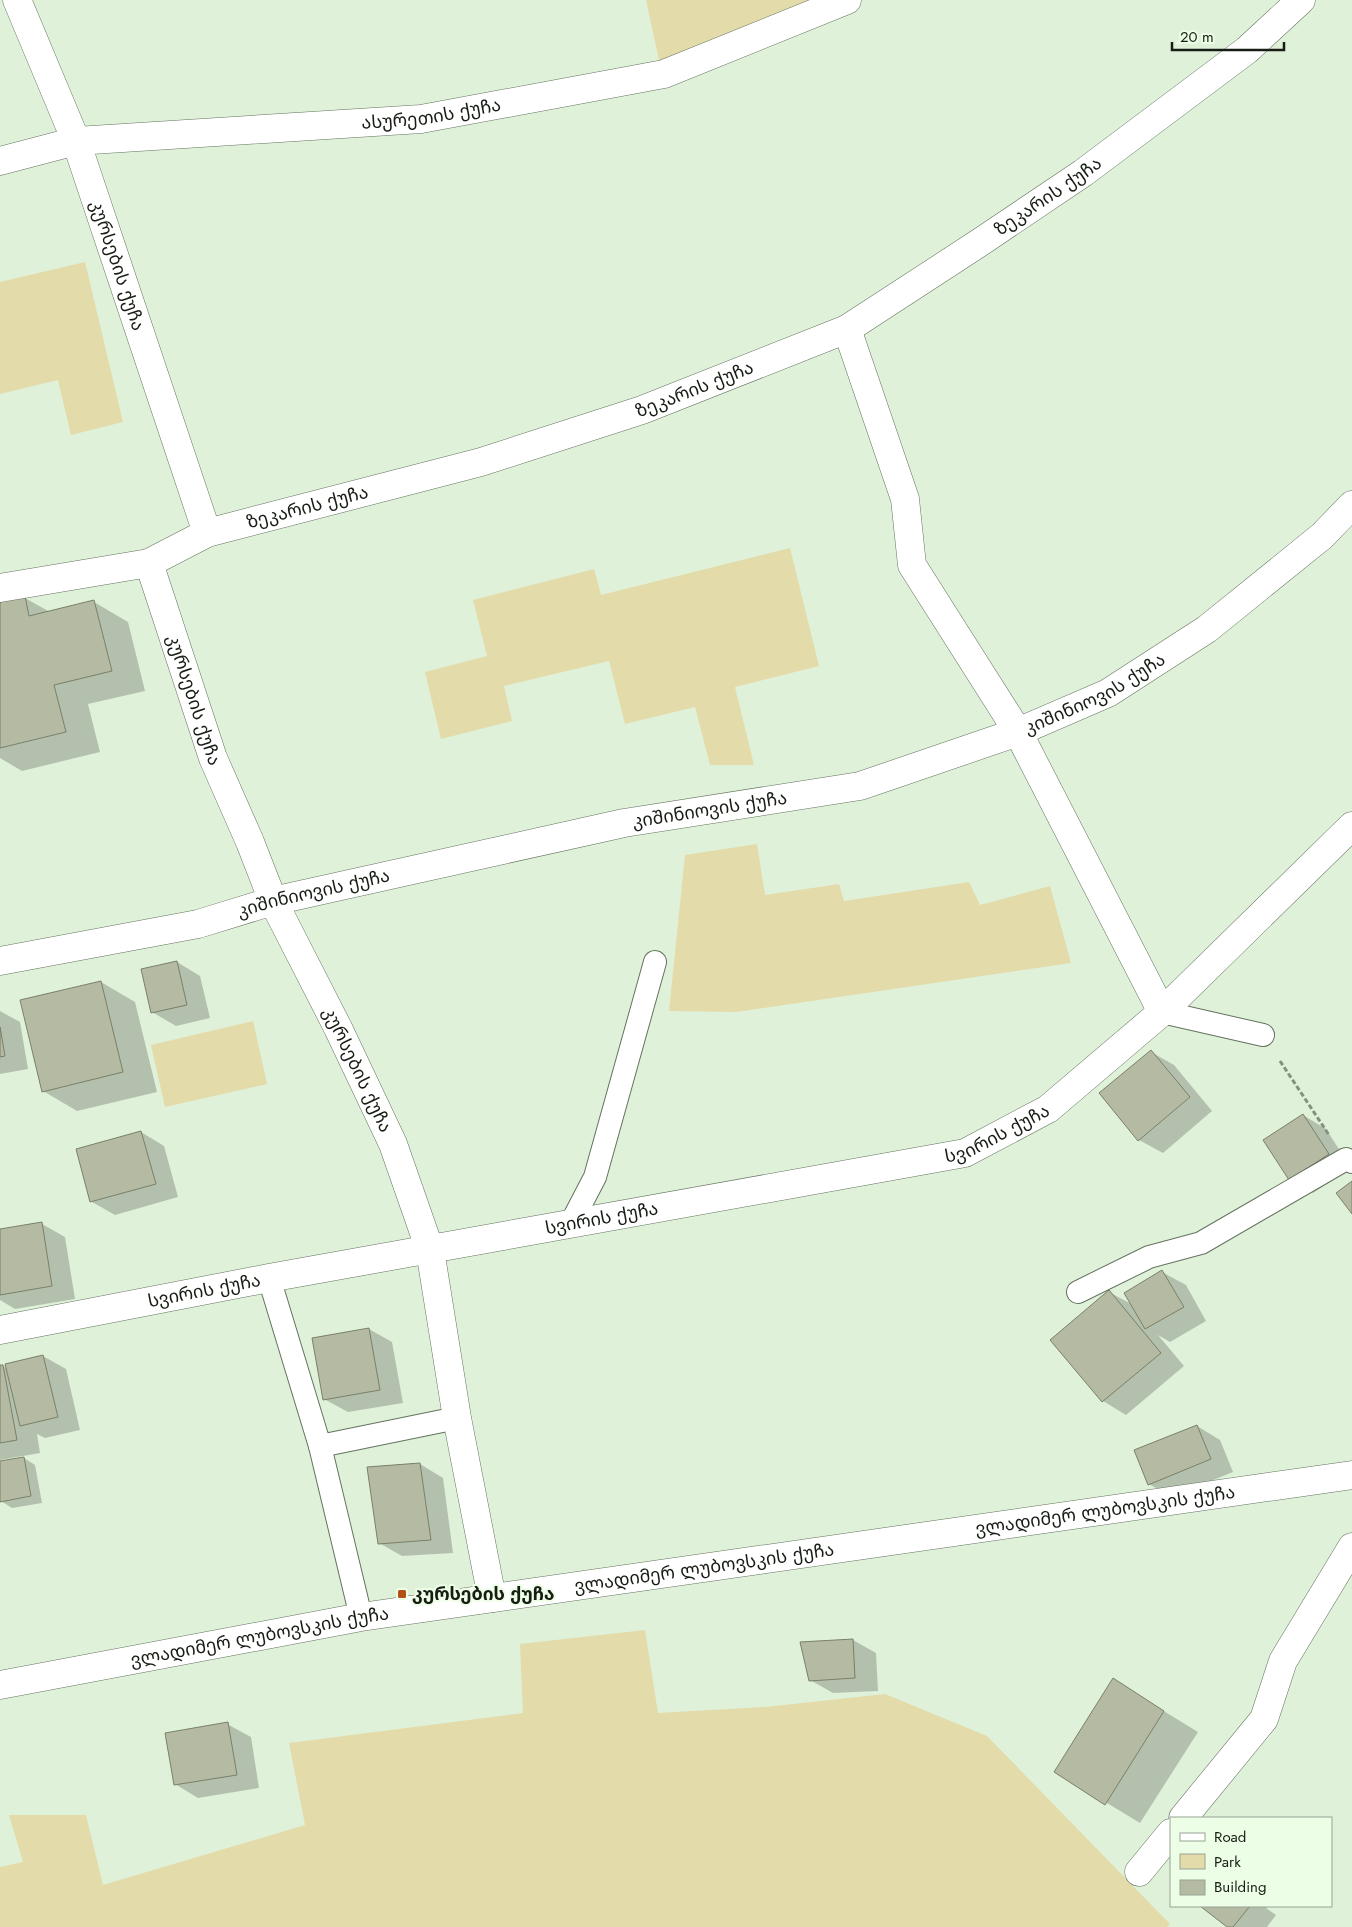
<svg xmlns="http://www.w3.org/2000/svg" width="1352" height="1927" font-family="Jost,'Noto Sans Georgian',sans-serif">
	<rect width="100%" height="100%" fill="#e0f1da"/>
	<!-- green -->
	<g fill="#e3dbaa">
		<path d="M646 0H819L660 65Z"/>
		<path d="M85 262 123 422 71 435 58 380 0 394V282Z"/>
		<path d="M790 548 819 666 735 687 754 765H710L695 707 625 724 609 661 504 686 512 721 441 739 425 672 487 656 473 600 594 569 601 595Z"/>
		<path d="M757 844 765 895 839 884 844 901 969 882 980 905 1050 886 1071 963 736 1012 669 1011 685 855Z"/>
		<path d="M253 1021 267 1084 165 1107 151 1045Z"/>
		<path d="M645 1630 658 1713 765 1707 885 1694 987 1736 1170 1924 1167 1927H0V1867L23 1862 9 1815H86L103 1885 305 1825 289 1743 523 1713 520 1644Z"/>
	</g>
	<!-- shadow -->
	<g fill="#0003">
		<path d="M25 598 50 612 94 602 128 622 145 691 88 704 100 752 22 771 0 758V604Z"/>
		<path d="M177 962 200 976 210 1018 176 1026 152 1012Z"/>
		<path d="M101 982 135 1002 157 1092 77 1111 43 1091Z"/>
		<path d="M0 1011 20 1022 28 1069 0 1074Z"/>
		<path d="M1151 1052 1174 1065 1212 1111 1163 1153 1139 1140Z"/>
		<path d="M1303 1115 1326 1129 1351 1168 1313 1193 1290 1179Z"/>
		<path d="M141 1132 164 1146 178 1197 115 1215 92 1202Z"/>
		<path d="M42 1224 65 1237 75 1299 15 1309 0 1300V1230Z"/>
		<path d="M1162 1272 1186 1285 1206 1321 1170 1342 1158 1335 1184 1366 1126 1415 1103 1401 1109 1292 1133 1305Z"/>
		<path d="M369 1329 392 1342 403 1403 348 1412 324 1399Z"/>
		<path d="M43 1356 66 1369 80 1430 45 1438 37 1434 40 1453 0 1460V1366H3L8 1369Z"/>
		<path d="M1197 1426 1220 1440 1233 1472 1172 1497 1149 1484Z"/>
		<path d="M24 1458 35 1465 42 1503 12 1508 1 1501 0 1463Z"/>
		<path d="M420 1464 443 1478 453 1553 402 1556 379 1543Z"/>
		<path d="M853 1640 876 1653 878 1691 833 1693 810 1680Z"/>
		<path d="M1113 1680 1198 1732 1140 1823 1056 1772Z"/>
		<path d="M227 1724 251 1737 259 1788 198 1798 175 1784Z"/>
		<path d="M1202 1906H1268L1266 1908 1276 1915 1267 1927H1230Z"/>
	</g>
	<!-- building -->
	<g fill="#b5bba2" stroke="#7a8068">
		<path d="M25 596 29 616 94 600 112 671 54 685 66 732 0 748V602Z"/>
		<path d="M177 961 187 1005 151 1013 141 969Z"/>
		<path d="M101 981 123 1072 42 1092 20 1000Z"/>
		<path d="M0 1027 5 1056 0 1057Z"/>
		<path d="M1151 1050 1190 1097 1138 1141 1099 1093Z"/>
		<path d="M1303 1114 1329 1154 1289 1180 1263 1140Z"/>
		<path d="M141 1131 156 1184 90 1202 76 1149Z"/>
		<path d="M1352 1181V1214L1336 1193Z"/>
		<path d="M42 1222 52 1286 0 1295V1229Z"/>
		<path d="M1162 1270 1184 1307 1145 1329 1124 1293Z"/>
		<path d="M1109 1290 1161 1353 1102 1402 1050 1340Z"/>
		<path d="M369 1328 380 1390 323 1400 312 1338Z"/>
		<path d="M43 1355 58 1417 20 1426 5 1364Z"/>
		<path d="M0 1365H3L17 1440 0 1443Z"/>
		<path d="M1197 1425 1211 1459 1148 1485 1134 1450Z"/>
		<path d="M24 1457 31 1496 0 1502V1461Z"/>
		<path d="M420 1463 431 1540 378 1544 367 1467Z"/>
		<path d="M853 1639 855 1678 809 1681 800 1642Z"/>
		<path d="M1113 1678 1164 1711 1105 1805 1054 1772Z"/>
		<path d="M228 1722 237 1775 174 1785 165 1733Z"/>
		<path d="M1200 1906H1250L1233 1927H1227Z"/>
	</g>
	<g fill="none" stroke-linecap="round" stroke-linejoin="round">
		<!-- service casing -->
		<g stroke="#64735f" stroke-width="24">
			<g id="service">
				<path d="M1162 1012 1263 1035"/>
				<path d="M570 1225 595 1177 655 962"/>
				<path d="M269 1278 320 1446 361 1617"/>
				<path d="M1078 1292 1149 1257 1201 1243 1346 1159 1352 1162"/>
				<path d="M320 1446 457 1418"/>
			</g>
		</g>
		<!-- minor casing -->
		<g stroke="#64735f" stroke-width="29">
			<g id="minor">
				<path id="s1" d="M17 0 76 141 207 533"/>
				<path id="s2" d="M0 161 76 141 421 119 664 74 847 0"/>
				<path d="M847 329 905 499 912 565 1018 732 1162 1012"/>
				<path id="s3" d="M149 563 213 758 250 842 273 901 338 1028 393 1144 430 1250 457 1418 492 1598"/>
				<path id="s4" d="M0 588 149 563 207 533 481 462 642 410 847 329 979 243 1083 173 1247 50 1301 0"/>
				<path id="s5" d="M0 961 198 924 273 901 624 823 860 786 1018 732 1108 693 1207 629 1322 536 1352 505"/>
				<path id="s6" d="M0 1330 269 1278 965 1153 1048 1109 1162 1012 1352 826"/>
				<path d="M1183 1818 1264 1719 1283 1661 1352 1547"/>
				<path d="M1139 1872 1171 1833"/>
			</g>
		</g>
		<!-- tertiary casing -->
		<g stroke="#64735f" stroke-width="29">
			<g id="tertiary">
				<path id="s7" d="M0 1685 361 1617 1352 1475"/>
			</g>
		</g>
		<!-- path -->
		<path stroke="#859180" stroke-width="3" stroke-dasharray="5 2.5" stroke-linecap="butt" d="M1280 1061 1329 1135"/>
		<!-- service -->
		<use href="#service" stroke="#fff" stroke-width="22"/>
		<!-- minor -->
		<use href="#minor" stroke="#fff" stroke-width="28"/>
		<!-- tertiary -->
		<use href="#tertiary" stroke="#fff" stroke-width="28"/>
	</g>
	<!-- markers -->
	<rect fill="#b35018" stroke="#edfee7" stroke-width="2" x="397" y="1589" width="10" height="10" rx="2.5"/>
	<g text-anchor="middle" stroke-width="4" stroke-linejoin="round" paint-order="stroke">
		<!-- street labels -->
		<g font-size="18" fill="#171d14" stroke="#edfee7">
			<text dy="6" stroke="none"><textPath href="#s2" startOffset="435">ასურეთის ქუჩა</textPath></text>
			<text dy="6" stroke="none"><textPath href="#s4" startOffset="1130">ზეკარის ქუჩა</textPath></text>
			<text dy="6" stroke="none"><textPath href="#s1" startOffset="284">კურსების ქუჩა</textPath></text>
			<text dy="6" stroke="none"><textPath href="#s4" startOffset="725">ზეკარის ქუჩა</textPath></text>
			<text dy="6" stroke="none"><textPath href="#s4" startOffset="320">ზეკარის ქუჩა</textPath></text>
			<text dy="6" stroke="none"><textPath href="#s5" startOffset="1131">კიშინიოვის ქუჩა</textPath></text>
			<text dy="6" stroke="none"><textPath href="#s3" startOffset="144">კურსების ქუჩა</textPath></text>
			<text dy="6" stroke="none"><textPath href="#s5" startOffset="726">კიშინიოვის ქუჩა</textPath></text>
			<text dy="6" stroke="none"><textPath href="#s5" startOffset="321">კიშინიოვის ქუჩა</textPath></text>
			<text dy="6" stroke="none"><textPath href="#s3" startOffset="549">კურსების ქუჩა</textPath></text>
			<text dy="6" stroke="none"><textPath href="#s6" startOffset="1018">სვირის ქუჩა</textPath></text>
			<text dy="6" stroke="none"><textPath href="#s6" startOffset="612">სვირის ქუჩა</textPath></text>
			<text dy="6" stroke="none"><textPath href="#s6" startOffset="208">სვირის ქუჩა</textPath></text>
			<text dy="6" stroke="none"><textPath href="#s7" startOffset="1119">ვლადიმერ ლუბოვსკის ქუჩა</textPath></text>
			<text dy="6" stroke="none"><textPath href="#s7" startOffset="714">ვლადიმერ ლუბოვსკის ქუჩა</textPath></text>
			<text dy="6" stroke="none"><textPath href="#s7" startOffset="264">ვლადიმერ ლუბოვსკის ქუჩა</textPath></text>
		</g>
		<!-- poi labels -->
		<g font-size="18" font-weight="bold" fill="#171d14" stroke="#edfee7" text-anchor="start">
			<text x="412" y="1600">კურსების ქუჩა</text>
		</g>
	</g>
	<!-- legend -->
	<rect x="1170" y="1817" width="162" height="90" fill="#edfee7" stroke="#97a493"/>
	<rect x="1180" y="1833" width="25" height="8" fill="#ffffff" stroke="#97a493"/>
	<text x="1214" y="1842" font-size="15" fill="#171d14">Road</text>
	<rect x="1180" y="1854" width="25" height="15" fill="#e3dbaa" stroke="#97a493"/>
	<text x="1214" y="1867" font-size="15" fill="#171d14">Park</text>
	<rect x="1180" y="1880" width="25" height="15" fill="#b5bba2" stroke="#97a493"/>
	<text x="1214" y="1892" font-size="15" fill="#171d14">Building</text>
	<!-- scale -->
	<path d="M1172 42v8h112v-8" fill="none" stroke="#171d14" stroke-width="2.5"/>
	<text x="1180" y="42" font-size="15" fill="#171d14" stroke="#edfee7" stroke-width="4" paint-order="stroke">20 m</text>
</svg>
